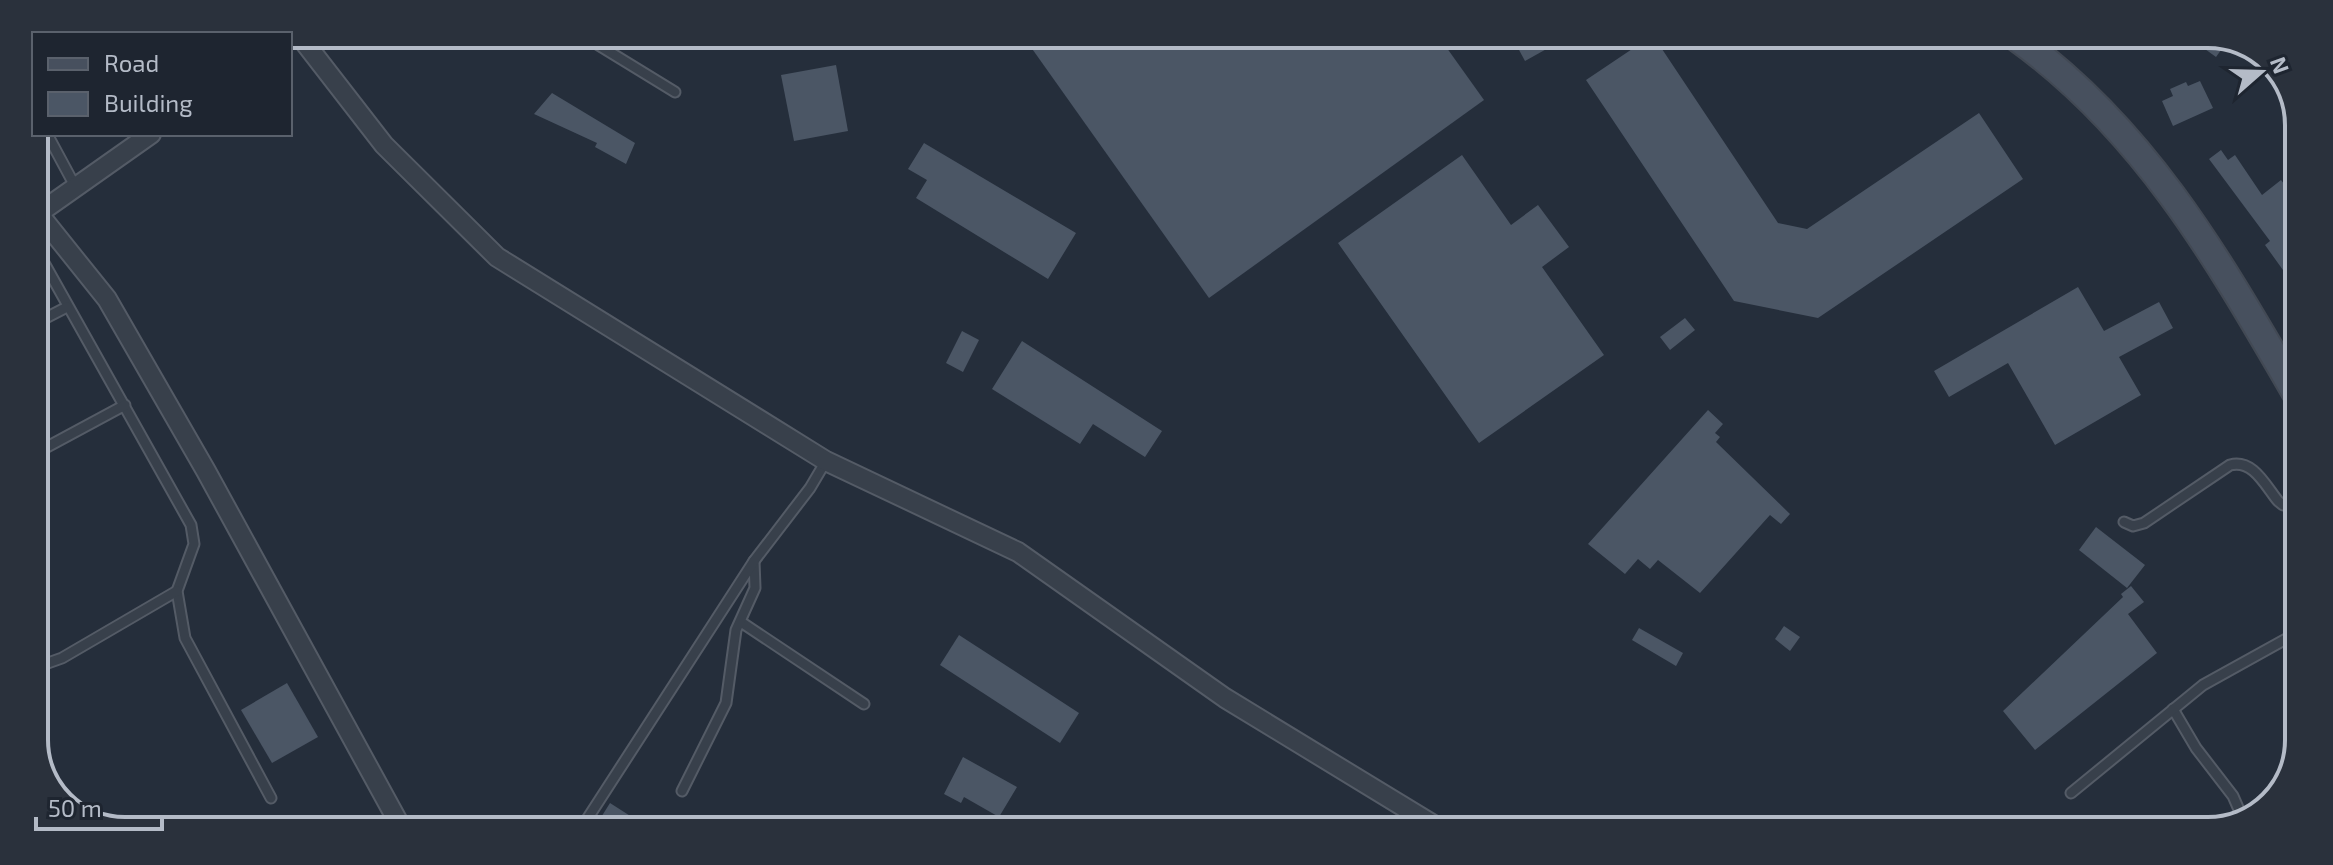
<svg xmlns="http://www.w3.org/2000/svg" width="2333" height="865" font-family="'Exo 2',sans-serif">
	<rect width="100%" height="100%" fill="#252e3b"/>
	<!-- building -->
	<g fill="#4b5665">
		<path d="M1023 36 1439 37 1484 100 1209 298Z"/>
		<path d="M1512 37H1568L1525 61Z"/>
		<path d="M1650 37H1654L1778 223 1807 229 1979 113 2023 179 1818 318 1734 301 1586 80Z"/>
		<path d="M2191 39H2229L2216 57Z"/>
		<path d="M836 65 848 131 794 141 781 75Z"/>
		<path d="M2200 81 2213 108 2173 126 2162 101 2173 96 2170 89 2186 82 2188 86Z"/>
		<path d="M552 93 635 143 626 164 595 147 597 143 534 114Z"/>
		<path d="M924 143 1076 233 1048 279 916 198 927 180 908 169Z"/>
		<path d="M2221 150 2228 160 2235 155 2262 195 2281 180 2298 202V291L2265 245 2270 241 2209 159Z"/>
		<path d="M1462 155 1511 225 1538 205 1569 247 1542 267 1604 355 1479 443 1338 243Z"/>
		<path d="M2078 287 2104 331 2159 302 2173 328 2119 357 2141 395 2055 445 2008 363 1949 397 1934 371Z"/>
		<path d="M1685 318 1695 330 1670 350 1660 337Z"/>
		<path d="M962 331 979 340 963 372 946 363Z"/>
		<path d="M1022 341 1162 431 1145 457 1093 424 1080 444 992 389Z"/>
		<path d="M1708 410 1723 424 1715 433 1720 437 1716 442 1790 514 1781 524 1770 515 1700 593 1658 560 1650 569 1638 559 1625 574 1588 544Z"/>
		<path d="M2096 527 2145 565 2127 588 2079 550Z"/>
		<path d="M2131 586 2144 602 2128 614 2157 653 2035 750 2003 711 2123 597 2121 594Z"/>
		<path d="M1784 626 1800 637 1790 651 1775 639Z"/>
		<path d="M1639 628 1683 653 1676 666 1632 640Z"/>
		<path d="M959 635 1079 713 1060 743 940 665Z"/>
		<path d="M287 683 318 737 272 763 241 710Z"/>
		<path d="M963 757 1017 787 999 817 964 797 961 803 944 794Z"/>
		<path d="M610 803 649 828 595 827Z"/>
	</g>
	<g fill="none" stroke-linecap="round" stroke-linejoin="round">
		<!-- service casing -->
		<g stroke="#545b66" stroke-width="13">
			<g id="service">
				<path d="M582 35 675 92"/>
				<path d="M47 134 75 186"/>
				<path d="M34 245 191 525 194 544 177 591 185 638 271 798"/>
				<path d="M34 324 67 307"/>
				<path d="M2280 359 2297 344"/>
				<path d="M34 454 125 405"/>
				<path d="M2124 522 2133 526 2144 523 2230 465C2253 459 2265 485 2278 501L2283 505 2296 503"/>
				<path d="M741 622 864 704"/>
				<path d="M2293 635 2295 650"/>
				<path d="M34 668 62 658 177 591"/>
				<path d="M2173 709 2196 748 2233 796 2243 819"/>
				<path d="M682 791 726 703 736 630 755 588 754 561"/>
				<path d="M2071 793 2203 685 2295 634"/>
				<path d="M582 827 754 561 810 488 826 461"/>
			</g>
		</g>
		<!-- minor casing -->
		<g stroke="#545b66" stroke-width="22">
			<g id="minor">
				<path d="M298 34 384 145 497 257 826 461 1018 552 1225 698 1440 829"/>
				<path d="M34 208 107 299 206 471 401 827"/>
				<path d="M39 213 151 134"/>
			</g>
		</g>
		<!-- secondary casing -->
		<g stroke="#424954" stroke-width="30">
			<path id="secondary" d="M2017 38C2146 131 2219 261 2297 395"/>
		</g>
		<!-- service -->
		<use href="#service" stroke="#38404b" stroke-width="9"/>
		<!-- minor -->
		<use href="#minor" stroke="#38404b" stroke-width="18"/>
		<!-- secondary -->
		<use href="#secondary" stroke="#47505e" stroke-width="26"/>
	</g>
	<!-- crop -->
	<path d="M0 0H2333V865H0ZM125 48H2208A77 77 0 0 1 2285 125V740A77 77 0 0 1 2208 817H125A77 77 0 0 1 48 740V125A77 77 0 0 1 125 48Z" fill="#2a313c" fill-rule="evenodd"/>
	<path fill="none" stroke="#b4bbc7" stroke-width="4" d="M125 48H2208A77 77 0 0 1 2285 125V740A77 77 0 0 1 2208 817H125A77 77 0 0 1 48 740V125A77 77 0 0 1 125 48Z"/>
	<!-- legend -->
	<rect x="32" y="32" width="260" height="104" fill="#1e2530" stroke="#5a616c" stroke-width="2"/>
	<rect x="48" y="58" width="40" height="12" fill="#47505e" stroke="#5a616c" stroke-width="2"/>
	<text x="104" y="72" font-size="24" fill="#b4bbc7">Road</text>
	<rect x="48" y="92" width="40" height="24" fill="#4b5665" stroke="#5a616c" stroke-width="2"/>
	<text x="104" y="112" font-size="24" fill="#b4bbc7">Building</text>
	<!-- north arrow -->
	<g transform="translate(2261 72) rotate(70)" stroke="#1e2530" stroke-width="6" paint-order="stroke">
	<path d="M0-6L14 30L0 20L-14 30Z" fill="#b4bbc7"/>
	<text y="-12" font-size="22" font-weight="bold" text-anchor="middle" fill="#b4bbc7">N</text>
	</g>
	<!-- scale -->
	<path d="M36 817v12h126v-12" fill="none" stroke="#b4bbc7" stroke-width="4"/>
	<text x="48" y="817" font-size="24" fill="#b4bbc7" stroke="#1e2530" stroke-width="6" paint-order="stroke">50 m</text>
</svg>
